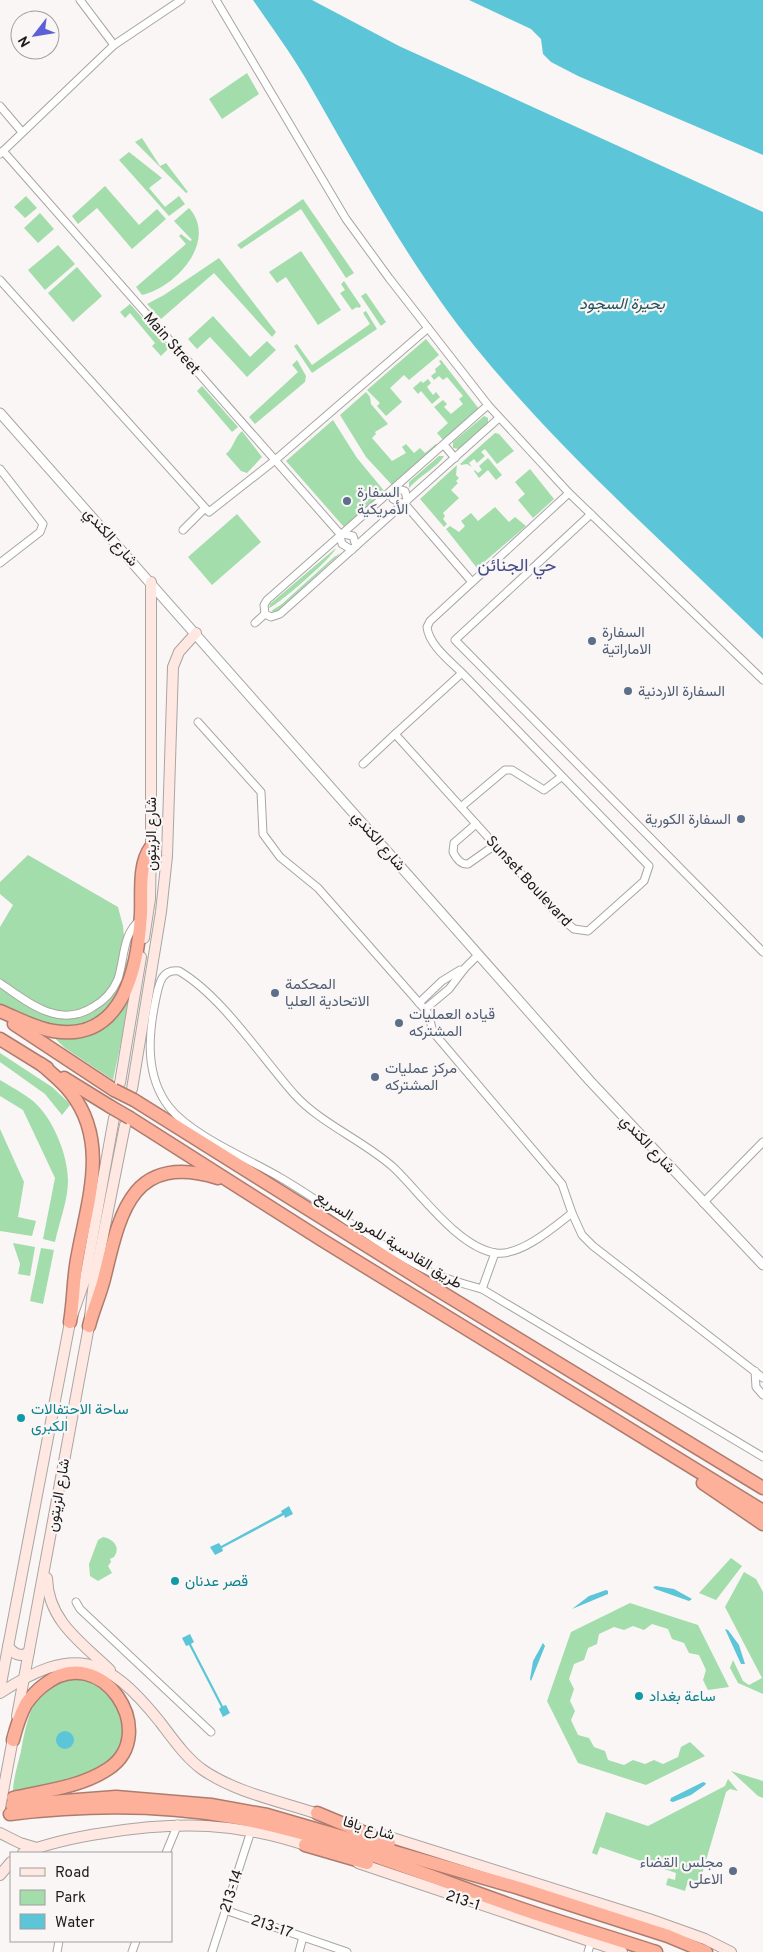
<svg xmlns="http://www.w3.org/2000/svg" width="763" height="1952" font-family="Overpass,Vazirmatn,sans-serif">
	<rect width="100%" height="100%" fill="#faf6f5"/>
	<!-- green -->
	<g fill="#a3ddab">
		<path d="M247 73 259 94 222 119 209 99Z"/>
		<path d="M142 138 160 166 166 163 188 192 186 193 135 142Z"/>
		<path d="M129 152 162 178 149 188 165 207 179 196 185 204 169 216 119 160Z"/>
		<path d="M105 186 139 225 157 209 166 219 132 249 97 208 78 224 72 216Z"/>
		<path d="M26 196 37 208 25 218 14 207Z"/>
		<path d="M303 199 354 273 346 278 301 209 241 249 237 245Z"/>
		<path d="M189 208C218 240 177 287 142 295L136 287 186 244 179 236 181 234 190 241 192 240 174 221Z"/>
		<path d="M40 213 54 229 38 243 24 228Z"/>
		<path d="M58 245 75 264 45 290 28 270Z"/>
		<path d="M301 251 341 310 318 325 286 277 277 283 269 272Z"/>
		<path d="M219 258 276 332 272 337 214 273 161 319 147 304 164 295Z"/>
		<path d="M77 267 102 296 73 322 48 293Z"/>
		<path d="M344 281 361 306 359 308 357 307 352 310 340 293 345 290 341 284Z"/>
		<path d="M366 293 386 322 381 326 361 296Z"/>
		<path d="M130 304 169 348 161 356 152 346 155 343 130 313 125 318 120 312Z"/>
		<path d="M366 311 377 329 312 373 294 346 297 344 312 365 370 324 363 313Z"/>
		<path d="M213 316 250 357 267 341 276 350 247 377 210 337 197 349 188 339Z"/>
		<path d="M426 339 439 355 409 380 404 375 390 388 402 402 386 416 377 406 380 403 367 390Z"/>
		<path d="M297 360 306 376 305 382 255 424 249 417 298 372 292 365Z"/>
		<path d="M441 360 479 409 444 441 437 433 448 423 434 407 443 400 447 404 444 407 451 414 463 404 459 399 463 396 447 377 443 380 439 376 434 380 431 376 436 372 435 369 441 364 439 361Z"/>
		<path d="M428 379 431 383 427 387 433 395 436 392 440 397 432 404 421 391 418 394 413 388 421 381 423 383Z"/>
		<path d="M202 386 238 427 232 432 197 391Z"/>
		<path d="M366 392 370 397 371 404 388 424 375 432 376 434 372 438 392 461 406 453 402 447 406 444 414 453 420 448 425 453 436 444 438 446 392 485 366 457 340 415Z"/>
		<path d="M484 416 488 418V424L459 449 453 448V442Z"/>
		<path d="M333 420 357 458 385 492 344 527 286 461Z"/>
		<path d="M242 431 262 457 247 473 241 471 226 454C234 447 234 438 242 431Z"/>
		<path d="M495 433 499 434 514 451 497 464 485 449 481 452 485 456 477 463 474 459 469 463 472 467 467 464 461 465 460 464Z"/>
		<path d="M439 456H444C438 467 419 476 409 488V482Z"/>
		<path d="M488 458 502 475 496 480 488 470 479 478 474 471 475 470 478 473 482 470 479 466Z"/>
		<path d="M457 465 456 475 459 478 456 481 458 483 451 490 459 498 443 513 445 516 443 519 447 524 444 527 420 499Z"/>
		<path d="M530 469 554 499 533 518 518 500 525 494 515 482Z"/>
		<path d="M495 507 509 522 515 517 526 526 477 568 446 529 450 526 459 532 465 526 461 521 471 513 478 521Z"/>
		<path d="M237 514 261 542 212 585 188 557Z"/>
		<path d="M336 548C332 558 279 604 269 608L270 604Z"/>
		<path d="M341 553 276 612 271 611 282 604 334 557Z"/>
		<path d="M28 855 118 907 123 926 130 999 113 1080 65 1048 44 1028 0 1005V927L13 905 0 894V882Z"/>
		<path d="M0 1053 52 1087 68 1102 70 1105 62 1115 45 1094 0 1062Z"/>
		<path d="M0 1080C10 1086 23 1093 33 1101 53 1118 68 1155 68 1181 68 1200 59 1223 55 1242L43 1239 55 1178 23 1110 0 1096Z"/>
		<path d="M0 1129 24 1182 18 1217 36 1221 32 1236 0 1231Z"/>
		<path d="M13 1243 35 1247 30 1276 18 1274 20 1264Z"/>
		<path d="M41 1248 54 1250 43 1304 30 1301Z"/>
		<path d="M103 1537C114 1539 121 1548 114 1557L110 1559 111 1562 108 1566 112 1573 98 1581 90 1576 89 1564 98 1540Z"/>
		<path d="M731 1558 742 1566 716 1600 699 1593Z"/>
		<path d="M744 1572 756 1579 763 1592V1694L738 1683 730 1668 733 1660 743 1681 749 1685 762 1678 725 1607Z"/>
		<path d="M630 1603 698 1625 729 1687 708 1690 703 1680 706 1670 699 1655 689 1653 684 1643 672 1639 668 1629 652 1624 644 1630 633 1626 624 1630 614 1627 599 1634 597 1644 588 1648 584 1660 574 1664 569 1679 574 1689 570 1701 575 1711 571 1720 578 1735 589 1738 594 1747 605 1751 608 1760 624 1765 633 1760 645 1764 654 1760 663 1764 678 1757 681 1747 690 1742 705 1756 646 1785 578 1763 547 1701 571 1632Z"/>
		<path d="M81 1678C101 1686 117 1697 122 1719 135 1776 51 1784 13 1792 13 1779 18 1764 21 1751 29 1709 34 1684 81 1678Z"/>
		<path d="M731 1771 763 1781V1798L758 1796Z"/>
		<path d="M728 1779 738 1791 730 1789 726 1792 698 1888 687 1884 685 1891 666 1885 668 1878 675 1880 676 1873 600 1847 597 1855 592 1853 606 1812 648 1826 725 1786Z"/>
	</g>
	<!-- water -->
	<g fill="#5cc6d8">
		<path d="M253 0H312L399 46 763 212V639C666 544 562 454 476 348 410 267 358 169 306 79 290 52 271 26 253 0Z"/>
		<path d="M469 0H763V155L578 76 551 62 543 54 541 39 531 29Z"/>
		<path d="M289 1506 293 1514 285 1518 284 1515 222 1548 223 1551 215 1555 210 1547 219 1543 221 1546 282 1513 281 1511Z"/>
		<path d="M656 1586 674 1589 692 1599 689 1601 655 1589 653 1587Z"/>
		<path d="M606 1590 608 1591V1594L572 1609 589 1596Z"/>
		<path d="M725 1629 728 1630 739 1645 745 1664H741Z"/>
		<path d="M190 1634 194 1642 191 1644 223 1706 226 1705 230 1713 223 1717 219 1709 221 1707 189 1645 186 1646 182 1638Z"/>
		<path d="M543 1643 545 1646 531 1681 530 1679 533 1661Z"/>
		<circle cx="65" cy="1740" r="9"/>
		<path d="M703 1782 706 1783 705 1785 691 1795 673 1802 670 1801 671 1798Z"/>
	</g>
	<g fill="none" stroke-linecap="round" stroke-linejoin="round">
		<!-- minor casing -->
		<g stroke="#a9a5a3" stroke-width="9">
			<g id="minor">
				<path d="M80 0 114 45"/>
				<path d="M216 0 346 219 389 278 488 405 569 493 763 680"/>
				<path d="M0 106 22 132"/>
				<path d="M3 151 341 535"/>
				<path d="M0 154 114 45 181 0"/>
				<path d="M0 280 209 512 274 461 428 328"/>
				<path d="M488 405 267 600 264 605 265 614 271 617 280 614 499 418"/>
				<path d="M444 445 455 458"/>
				<path d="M0 469 43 524 40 532 0 563"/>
				<path d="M395 488 405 491 407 500"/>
				<path d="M391 492 393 499 403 504"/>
				<path d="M404 503 472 582"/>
				<path d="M591 514 455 640 763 952"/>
				<path d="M183 530 204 509"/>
				<path d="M343 534 353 536 356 546"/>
				<path d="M340 536 342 544 352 550"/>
				<path d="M255 623 265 614"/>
				<path d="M462 673 395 734 561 918 574 929 588 931 644 881 649 866 462 673C450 661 429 645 427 627L430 621 569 493"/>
				<path d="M198 722 261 792 263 834 280 857 318 888 428 1013 433 1032 562 1184 572 1213C554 1227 521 1256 496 1253 458 1248 419 1191 393 1167 364 1141 320 1123 295 1095 261 1057 222 996 179 971 161 969 159 984 156 998 148 1035 145 1076 169 1107 192 1136 249 1159 281 1178 331 1207 377 1245 428 1271 445 1279 464 1284 482 1289"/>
				<path d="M363 764 395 734"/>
				<path d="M461 807 505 770H512L544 790 561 777"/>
				<path d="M476 824 454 843 453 852C456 858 461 865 468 864L495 845"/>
				<path d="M0 983C27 1002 59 1029 93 1007 104 1001 113 991 118 979 125 957 122 935 140 920"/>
				<path d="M419 1003 442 981 460 970"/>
				<path d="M425 1009 449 989 465 968 478 955"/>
				<path d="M703 1203 763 1142"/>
				<path d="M572 1213 582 1235 593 1246 763 1378"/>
				<path d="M495 1253 482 1289 763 1457"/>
				<path d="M755 1371 756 1387 763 1395"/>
				<path d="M76 1602 80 1609 211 1732"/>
				<path d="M166 1853 178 1824"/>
				<path d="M225 1910 347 1952"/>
				<path d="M57 1952 59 1941"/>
				<path d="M132 1952 136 1941"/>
				<path d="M212 1952 251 1831"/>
				<path d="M299 1952 303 1937"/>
				<path d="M588 1952 591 1942"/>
			</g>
		</g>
		<!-- tertiary casing -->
		<g stroke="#a9a5a3" stroke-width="11">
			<path id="tertiary" d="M0 413 590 1081 763 1265"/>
		</g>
		<!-- secondary casing -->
		<g stroke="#a9a5a3" stroke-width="12">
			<g id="secondary">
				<path d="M144 938 150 899 151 847V582"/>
				<path d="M120 1083 141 957"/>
				<path d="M132 1089 161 912 167 856 173 667 179 652 196 633"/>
				<path d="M47 1578C48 1621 82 1643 110 1670"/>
				<path d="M8 1646C13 1654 21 1658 29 1652"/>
				<path d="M0 1689 70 1322 85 1279 114 1118"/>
				<path d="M0 1693C74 1645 106 1655 160 1722 173 1739 186 1758 203 1770 238 1794 285 1802 324 1816"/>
				<path d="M17 1716 89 1326 94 1281 125 1125"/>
				<path d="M2 1797 14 1733"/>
				<path d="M0 1833 20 1843 37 1848"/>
				<path d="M383 1835 649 1919 705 1939 731 1952"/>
				<path d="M23 1853C49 1843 77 1837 104 1833 179 1821 239 1822 311 1847"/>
				<path d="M358 1863 622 1952"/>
				<path d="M0 1875 11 1862"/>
			</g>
		</g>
		<!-- motorway casing -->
		<g stroke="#ae7c6e" stroke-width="15">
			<g id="motorway">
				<path d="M0 1011C17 1018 35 1028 53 1031 124 1043 138 966 141 914 142 893 138 864 151 847"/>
				<path d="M14 1024 114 1090"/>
				<path d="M0 1039 47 1068"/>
				<path d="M41 1064C51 1073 63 1082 71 1093 109 1141 88 1200 78 1254 73 1277 74 1299 70 1322"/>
				<path d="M64 1078 111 1107"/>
				<path d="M134 1100 428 1284 763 1488"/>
				<path d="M130 1118 322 1240 763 1511"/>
				<path d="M89 1326C93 1310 100 1295 104 1279 120 1213 131 1152 218 1178"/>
				<path d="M703 1483 763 1524"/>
				<path d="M13 1740C16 1728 20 1715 26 1704 31 1697 37 1690 44 1685 101 1639 162 1734 108 1769 81 1787 44 1791 13 1798"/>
				<path d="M12 1805 116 1797 211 1805 267 1815 519 1888 668 1936 706 1952"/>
				<path d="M317 1813 389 1843"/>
				<path d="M10 1814C83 1805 158 1804 232 1817 330 1835 422 1874 516 1907 562 1923 610 1937 656 1952"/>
				<path d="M305 1845 367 1863"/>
			</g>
		</g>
		<!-- minor -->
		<use href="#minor" stroke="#fff" stroke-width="7"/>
		<!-- tertiary -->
		<use href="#tertiary" stroke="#fff" stroke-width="9"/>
		<!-- secondary -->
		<use href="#secondary" stroke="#fee8e1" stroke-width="10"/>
		<!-- motorway -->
		<use href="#motorway" stroke="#fdb19b" stroke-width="12"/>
		<!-- secondary-bridge casing -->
		<g stroke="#a9a5a3" stroke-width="12" stroke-linecap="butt">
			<path id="secondary-bridge" d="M0 1807 2 1797"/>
		</g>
		<!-- motorway-bridge casing -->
		<g stroke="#ae7c6e" stroke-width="15" stroke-linecap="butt">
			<g id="motorway-bridge">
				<path d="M114 1090 134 1100"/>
				<path d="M111 1107 130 1118"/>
			</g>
		</g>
		<!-- secondary-bridge -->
		<use href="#secondary-bridge" stroke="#fee8e1" stroke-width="10"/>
		<!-- motorway-bridge -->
		<use href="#motorway-bridge" stroke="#fdb19b" stroke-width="12"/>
	</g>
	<!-- markers -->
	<g fill="#5c6f8a" stroke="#faf6f5" stroke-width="2">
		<circle cx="347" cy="501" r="5"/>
		<circle cx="592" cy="641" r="5"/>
		<circle cx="628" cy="691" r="5"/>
		<circle cx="741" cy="819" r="5"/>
		<circle cx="275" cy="993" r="5"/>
		<circle cx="399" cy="1023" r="5"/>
		<circle cx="375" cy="1077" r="5"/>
		<circle cx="733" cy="1871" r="5"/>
	</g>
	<g fill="#0f9aa8" stroke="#faf6f5" stroke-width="2">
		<circle cx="21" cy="1418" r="5"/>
		<circle cx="175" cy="1581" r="5"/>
		<circle cx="639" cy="1696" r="5"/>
	</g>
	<g text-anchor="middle" stroke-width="4.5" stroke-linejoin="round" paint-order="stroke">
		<!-- street labels -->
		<g font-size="15" fill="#1c1b1a" stroke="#faf6f5">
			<text transform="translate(172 343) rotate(49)" y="5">Main Street</text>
			<text transform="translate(111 537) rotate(48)" y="5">شارع الكندي</text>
			<text transform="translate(151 834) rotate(-90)" y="5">شارع الزيتون</text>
			<text transform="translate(379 841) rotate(49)" y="5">شارع الكندي</text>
			<text transform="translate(529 881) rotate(47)" y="5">Sunset Boulevard</text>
			<text transform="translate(648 1144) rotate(47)" y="5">شارع الكندي</text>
			<text transform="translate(389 1240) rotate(32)" y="5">طريق القادسية للمرور السريع</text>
			<text transform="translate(58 1495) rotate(-80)" y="5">شارع الزيتون</text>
			<text transform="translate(369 1828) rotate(16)" y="5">شارع يافا</text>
			<text transform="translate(231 1891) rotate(-72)" y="5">213-14</text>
			<text transform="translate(463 1900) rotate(18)" y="5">213-1</text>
			<text transform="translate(272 1926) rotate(19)" y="5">213-17</text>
		</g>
		<!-- service labels -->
		<g font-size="15" fill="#4e5e75" stroke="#faf6f5" text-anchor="start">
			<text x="357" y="497">السفارة<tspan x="357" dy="17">الأمريكية</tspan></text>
			<text x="602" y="637">السفارة<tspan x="602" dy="17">الاماراتية</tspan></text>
			<text x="638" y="696">السفارة الاردنية</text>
			<text x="731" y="824" text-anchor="end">السفارة الكورية</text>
			<text x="285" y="989">المحكمة<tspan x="285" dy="17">الاتحادية العليا</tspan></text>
			<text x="409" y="1019">قياده العمليات<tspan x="409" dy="17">المشتركه</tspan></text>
			<text x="385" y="1073">مركز عمليات<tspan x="385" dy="17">المشتركه</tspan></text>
			<text x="723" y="1867" text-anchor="end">مجلس القضاء<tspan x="723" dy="17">الاعلى</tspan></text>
		</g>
		<!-- culture labels -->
		<g font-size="15" fill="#0d838f" stroke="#faf6f5" text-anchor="start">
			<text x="31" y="1414">ساحة الاحتفالات<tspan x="31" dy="17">الكبرى</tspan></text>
			<text x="185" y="1586">قصر عدنان</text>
			<text x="649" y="1701">ساعة بغداد</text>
		</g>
		<!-- water labels -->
		<g font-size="16" font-style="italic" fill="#25545c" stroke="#faf6f5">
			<text x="622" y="309">بحيرة السجود</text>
		</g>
		<!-- quarter labels -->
		<g font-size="18" fill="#464c89" stroke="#faf6f5">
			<text x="517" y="571">حي الجنائن</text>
		</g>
	</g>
	<!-- legend -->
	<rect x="10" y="1852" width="162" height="90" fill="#faf6f5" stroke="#a19e9d"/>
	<rect x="20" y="1868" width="25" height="8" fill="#fee8e1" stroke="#a19e9d"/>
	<text x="55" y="1877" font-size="15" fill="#1c1b1a">Road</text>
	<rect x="20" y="1890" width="25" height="15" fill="#a3ddab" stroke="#a19e9d"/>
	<text x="55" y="1902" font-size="15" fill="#1c1b1a">Park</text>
	<rect x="20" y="1914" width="25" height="15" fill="#5cc6d8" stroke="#a19e9d"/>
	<text x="55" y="1927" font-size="15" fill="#1c1b1a">Water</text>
	<!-- north arrow -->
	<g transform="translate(35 35) rotate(239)"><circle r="24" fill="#faf6f5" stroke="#a19e9d"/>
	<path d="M0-4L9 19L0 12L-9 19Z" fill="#5b60d7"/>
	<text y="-8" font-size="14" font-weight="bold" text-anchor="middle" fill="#1c1b1a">N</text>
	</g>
</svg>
